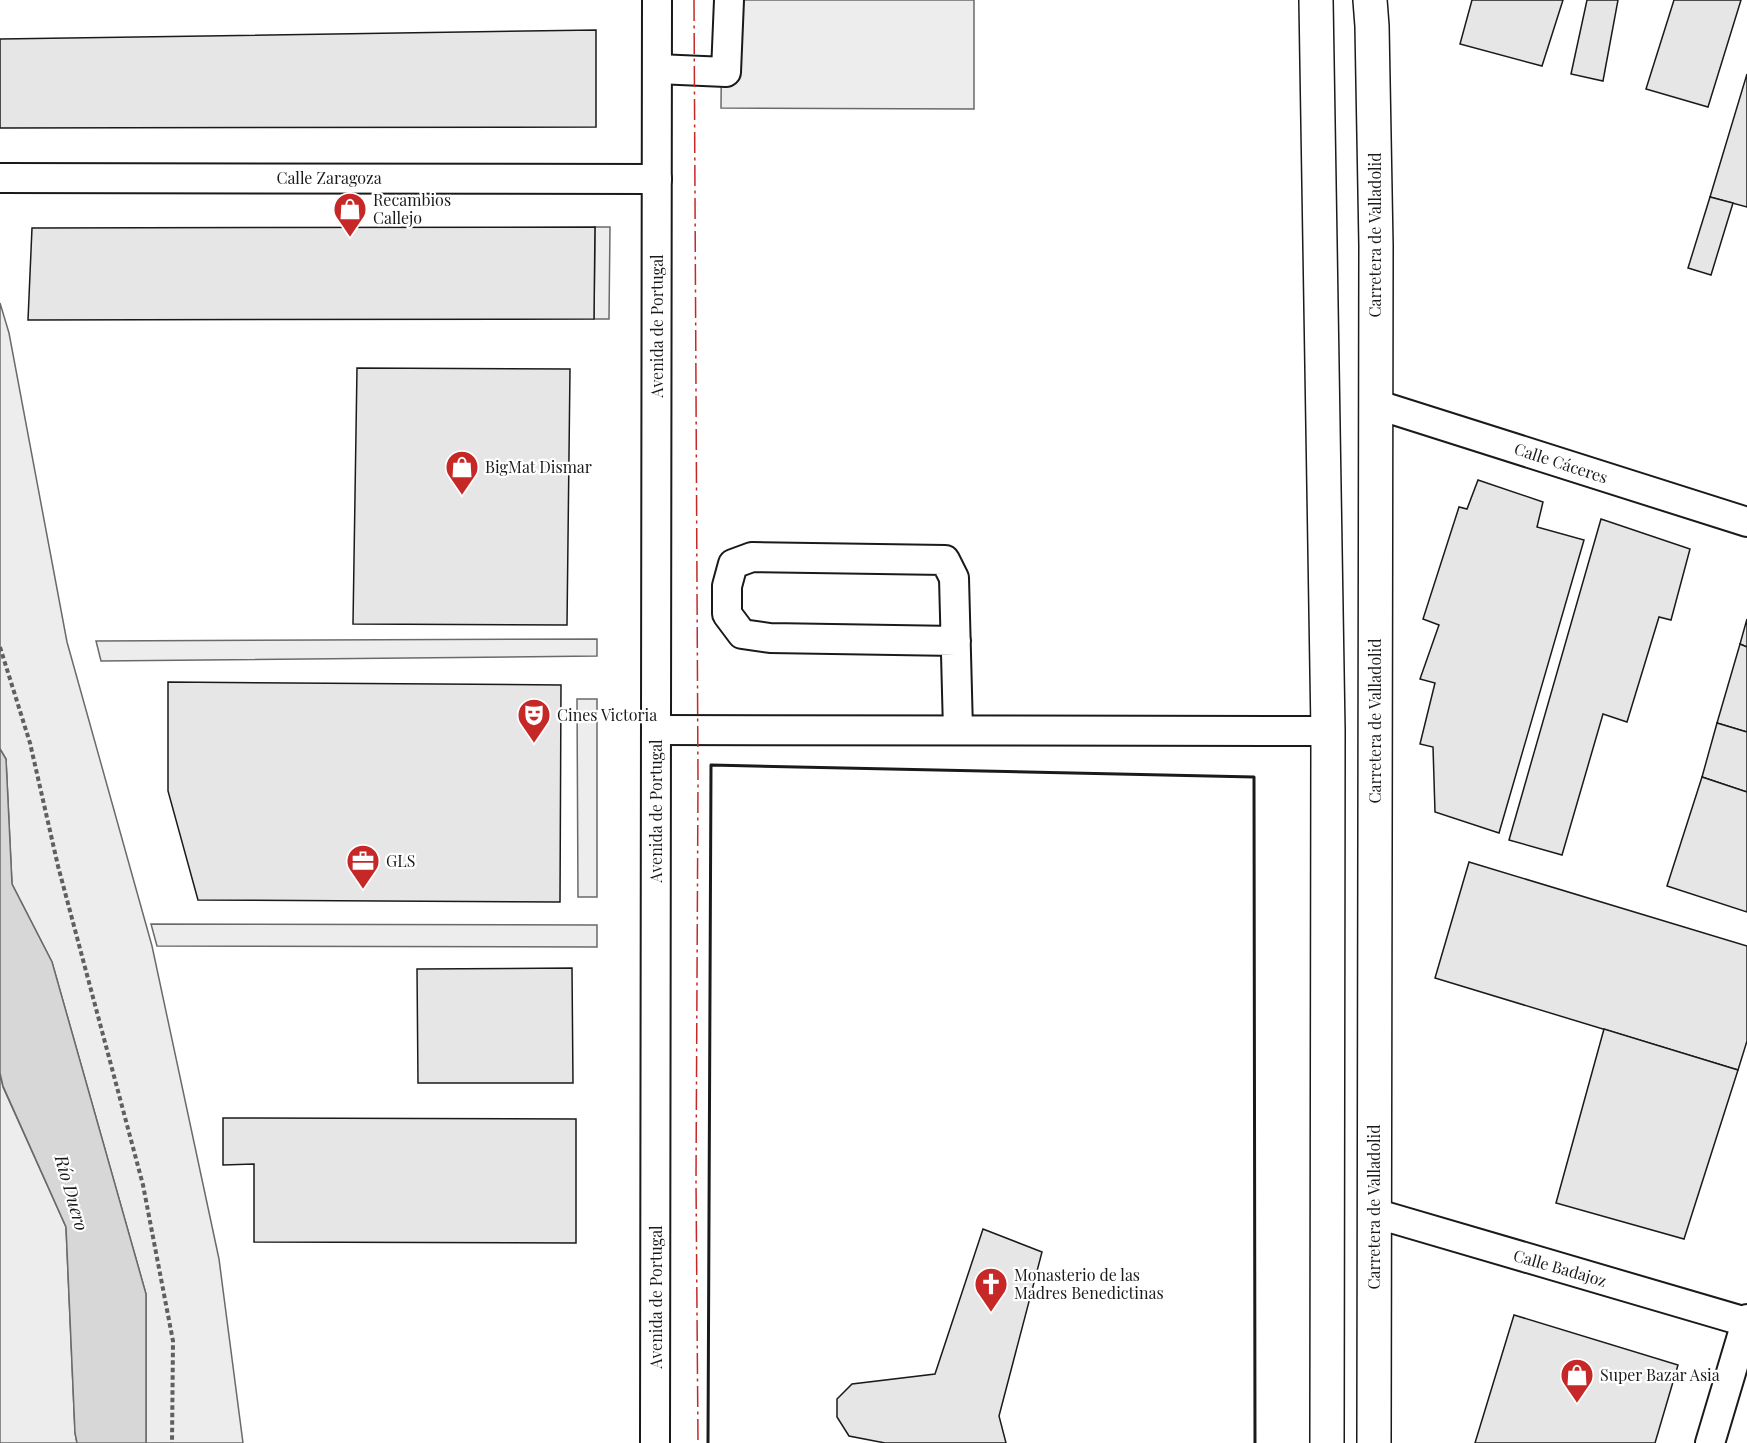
<svg xmlns="http://www.w3.org/2000/svg" width="1747" height="1443" font-family="'Playfair Display',serif">
	<rect width="100%" height="100%" fill="#fff"/>
	<!-- built -->
	<g fill="#ededed" stroke="#6a6a6a" stroke-width="1.5">
		<path d="M722 0H974V109L721 108Z"/>
		<path d="M595 227H610L609 319H594Z"/>
		<path d="M0 303 9 333 67 642 152 946 219 1259 243 1443H146V1294L52 962 12 884 6 759 0 749Z"/>
		<path d="M597 639V656L101 661 96 641Z"/>
		<path d="M577 699H597V897H578Z"/>
		<path d="M151 924 597 925V947L157 946Z"/>
		<path d="M0 1073 3 1087 66 1227 75 1433 77 1443H0Z"/>
	</g>
	<!-- water -->
	<path fill="#d7d7d7" stroke="#6a6a6a" stroke-width="1.5" d="M0 749 6 759 12 884 52 962 146 1294V1443H77L75 1433 66 1227 3 1086 0 1073Z"/>
	<!-- building -->
	<g fill="#e6e6e6" stroke="#1a1a1a" stroke-width="1.5">
		<path d="M1472 0H1563L1542 66 1460 44Z"/>
		<path d="M1587 0H1618L1603 81 1571 74Z"/>
		<path d="M1674 0H1741L1708 107 1646 89Z"/>
		<path d="M596 30V127L0 128V39Z"/>
		<path d="M1747 74V207L1710 197Z"/>
		<path d="M1710 197 1733 203 1711 275 1688 268Z"/>
		<path d="M595 227 594 319 28 320 32 228Z"/>
		<path d="M357 368 570 369 567 625 353 624Z"/>
		<path d="M1478 480 1543 502 1537 527 1584 540 1499 833 1435 812 1433 747 1420 744 1435 683 1420 679 1439 625 1423 619 1459 507 1467 509Z"/>
		<path d="M1601 519 1690 549 1671 620 1659 617 1627 722 1603 714 1562 855 1509 840Z"/>
		<path d="M1747 619V647L1740 644Z"/>
		<path d="M1740 644 1747 647V732L1717 723Z"/>
		<path d="M168 682 561 685 560 902 198 900 168 791Z"/>
		<path d="M1717 723 1747 732V792L1702 777Z"/>
		<path d="M1702 777 1747 792V912L1667 886Z"/>
		<path d="M1469 862 1747 946V1041L1738 1070 1435 978Z"/>
		<path d="M572 968 573 1083H418L417 969Z"/>
		<path d="M1604 1029 1738 1070 1684 1239 1556 1203Z"/>
		<path d="M223 1118 576 1119V1243L254 1242V1164L223 1165Z"/>
		<path d="M983 1229 1042 1252 999 1416 1006 1443H885L849 1436 837 1417V1399L852 1384 935 1374Z"/>
		<path d="M1514 1315 1678 1365 1655 1443H1475Z"/>
	</g>
	<g fill="none" stroke-linecap="round" stroke-linejoin="round">
		<!-- minor casing -->
		<g stroke="#1a1a1a" stroke-width="32">
			<g id="minor">
				<path d="M657 69 726 72 729 0"/>
				<path d="M1 178 657 179"/>
				<path d="M1375 404 1747 522"/>
				<path d="M956 641 770 638 742 634 727 614V586L733 564 752 557 945 560 954 578 958 730"/>
				<path d="M656 730 1328 731"/>
				<path d="M1374 1213 1746 1322"/>
				<path d="M655 1443 657 0"/>
				<path d="M1710 1443 1747 1319"/>
			</g>
		</g>
		<!-- highway casing -->
		<g stroke="#1a1a1a" stroke-width="36">
			<g id="highway">
				<path d="M1316 0 1328 731 1327 1443"/>
				<path d="M1370 0 1372 26 1376 246 1374 1443"/>
			</g>
		</g>
		<!-- path -->
		<path stroke="#5f5f5f" stroke-width="4" stroke-dasharray="4.5 3" stroke-linecap="butt" d="M0 647 30 743 58 866 143 1185 173 1341 172 1443"/>
		<!-- minor -->
		<use href="#minor" stroke="#fff" stroke-width="28"/>
		<!-- highway -->
		<use href="#highway" stroke="#fff" stroke-width="33"/>
		<!-- wall -->
		<path stroke="#1a1a1a" stroke-width="3" d="M708 1443 711 765 1254 777 1255 1443"/>
		<!-- power -->
		<path stroke="#c62828" stroke-width="1.5" stroke-dasharray="21 4.5 3 4.5" stroke-linecap="butt" d="M694 0 698 781 696 1180 698 1443"/>
	</g>
	<!-- icons -->
	<defs>
		<g id="shop-pin" transform="scale(1.725)"><path d="M0 17L-7.5 6A9.5 9.5 0 1 1 7.5 6Z" fill="#c62828" stroke="#fff"/><path d="M-5-2.5h2.3a2.7 3.5 0 0 1 5.4 0H5L5.5 6h-11ZM-1.5-2.5h3a1.5 2.3 0 0 0-3 0Z" fill="#fff"/></g>
		<g id="theatre-pin" transform="scale(1.725)"><path d="M0 17L-7.5 6A9.5 9.5 0 1 1 7.5 6Z" fill="#c62828" stroke="#fff"/><path d="M-5-5.5Q0-4 5-5.5V0Q5 5 0 6Q-5 5-5 0ZM-3.3-2.5H-1v1.5H-3.3ZM1-2.5H3.3v1.5H1ZM-2.8 1Q0 5.5 2.8 1Z" fill="#fff"/></g>
		<g id="office-pin" transform="scale(1.725)"><path d="M0 17L-7.5 6A9.5 9.5 0 1 1 7.5 6Z" fill="#c62828" stroke="#fff"/><path d="M-6-3h4V-5.5h4V-3h4V5H-6ZM-1-4.5V-3h2v-1.5ZM-6 0V1H6V0Z" fill="#fff"/></g>
		<g id="church-pin" transform="scale(1.725)"><path d="M0 17L-7.5 6A9.5 9.5 0 1 1 7.5 6Z" fill="#c62828" stroke="#fff"/><path d="M-1.2-6h2.4v3.5h3.3v2.4h-3.3V6h-2.4V-.1h-3.3v-2.4h3.3Z" fill="#fff"/></g>
	</defs>
	<g fill-rule="evenodd">
		<use href="#shop-pin" x="350" y="209"/>
		<use href="#shop-pin" x="462" y="467"/>
		<use href="#theatre-pin" x="534" y="715"/>
		<use href="#office-pin" x="363" y="861"/>
		<use href="#church-pin" x="991" y="1284"/>
		<use href="#shop-pin" x="1577" y="1375"/>
	</g>
	<g text-anchor="middle" stroke-width="4.5" stroke-linejoin="round" paint-order="stroke">
		<!-- street labels -->
		<g font-size="16" fill="#1a1a1a" stroke="#fff">
			<text x="329" y="184">Calle Zaragoza</text>
			<text transform="translate(1375 235) rotate(-90)" y="6">Carretera de Valladolid</text>
			<text transform="translate(657 326) rotate(-90)" y="6">Avenida de Portugal</text>
			<text transform="translate(1561 463) rotate(18)" y="6">Calle Cáceres</text>
			<text transform="translate(1375 721) rotate(-90)" y="6">Carretera de Valladolid</text>
			<text transform="translate(656 811) rotate(-90)" y="6">Avenida de Portugal</text>
			<text transform="translate(1374 1207) rotate(-90)" y="6">Carretera de Valladolid</text>
			<text transform="translate(1560 1268) rotate(16)" y="6">Calle Badajoz</text>
			<text transform="translate(656 1297) rotate(-90)" y="6">Avenida de Portugal</text>
		</g>
		<!-- poi labels -->
		<g font-size="16" fill="#1a1a1a" stroke="#fff" text-anchor="start">
			<text x="373" y="206">Recambios<tspan x="373" dy="18">Callejo</tspan></text>
			<text x="485" y="473">BigMat Dismar</text>
			<text x="557" y="721">Cines Victoria</text>
			<text x="386" y="867">GLS</text>
			<text x="1014" y="1281">Monasterio de las<tspan x="1014" dy="18">Madres Benedictinas</tspan></text>
			<text x="1600" y="1381">Super Bazar Asia</text>
		</g>
		<!-- water labels -->
		<g font-size="18" font-style="italic" fill="#1a1a1a" stroke="#fff">
			<text transform="translate(71 1193) rotate(74)" y="6">Río Duero</text>
		</g>
	</g>
</svg>
